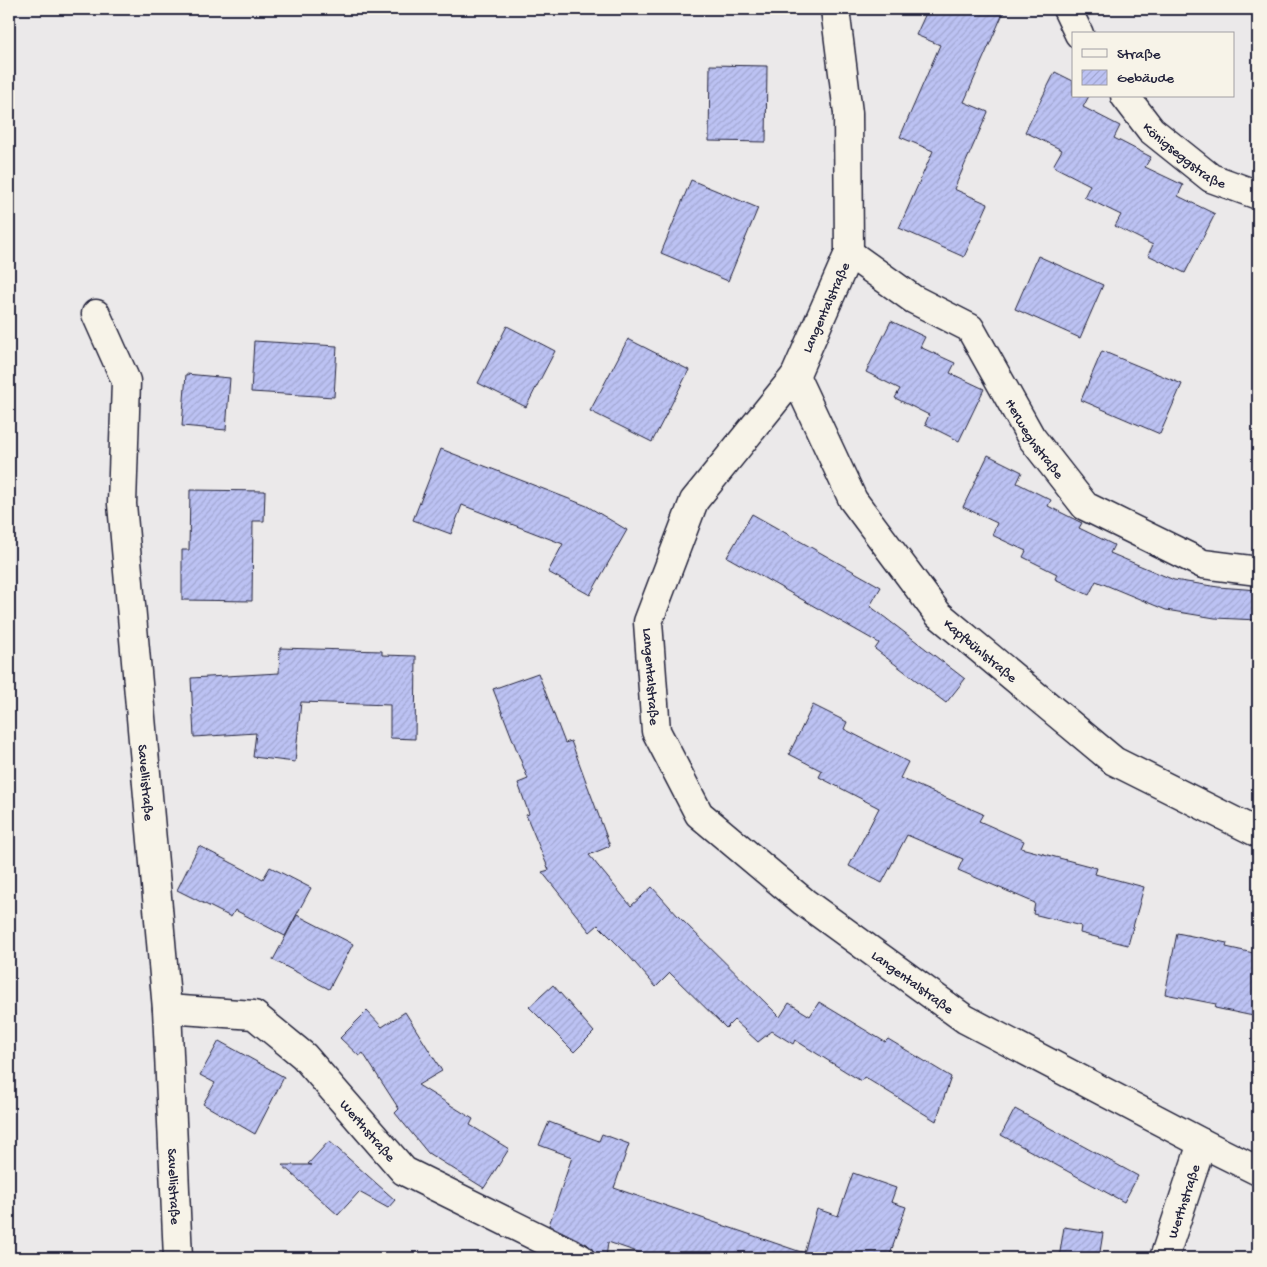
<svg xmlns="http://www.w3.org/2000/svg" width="1267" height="1267" font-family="'Gochi Hand',sans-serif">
	<defs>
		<pattern id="building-hatch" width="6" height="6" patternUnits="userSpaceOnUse" patternTransform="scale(1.25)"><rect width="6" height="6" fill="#bcc2f3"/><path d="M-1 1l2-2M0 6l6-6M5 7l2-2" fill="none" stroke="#a1a6d1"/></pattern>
	</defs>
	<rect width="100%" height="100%" fill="#ebe9ea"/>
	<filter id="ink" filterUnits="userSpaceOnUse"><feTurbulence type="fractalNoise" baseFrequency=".02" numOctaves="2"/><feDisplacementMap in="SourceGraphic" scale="10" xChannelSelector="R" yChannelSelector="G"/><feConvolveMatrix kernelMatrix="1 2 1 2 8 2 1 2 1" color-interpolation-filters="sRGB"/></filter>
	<g filter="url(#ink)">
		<!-- building -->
		<g fill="url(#building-hatch)" stroke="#22223b">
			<path d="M928 9H1005L964 102 988 112 954 189 988 204 964 257 899 228 933 151 900 137 940 45 916 35Z"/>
			<path d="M710 65 767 66 766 142 709 141Z"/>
			<path d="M1055 72 1073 81V96H1089L1083 107 1120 126 1114 138 1151 157 1145 167 1183 185 1178 196 1215 214 1185 273 1148 255 1153 245 1115 226 1121 215 1084 197 1090 185 1053 166 1062 150 1025 132Z"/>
			<path d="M691 180 758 208 728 281 661 253Z"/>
			<path d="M1038 256 1103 285 1080 338 1015 309Z"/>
			<path d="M891 321 925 337 920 347 955 363 950 373 984 389 959 441 925 424 929 415 895 398 900 389 866 372Z"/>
			<path d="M507 326 555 351 526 407 478 383Z"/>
			<path d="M628 339 689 370 652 442 590 411Z"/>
			<path d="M254 341 337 346 334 397 251 392Z"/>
			<path d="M1102 351 1182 384 1160 434 1081 400Z"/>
			<path d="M186 374 230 378 226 430 182 426Z"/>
			<path d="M441 449 587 506 627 530 590 595 548 572 563 544 462 505 451 534 413 520Z"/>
			<path d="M988 455 1022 472 1017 483 1051 500 1048 506 1082 523 1079 528 1114 545 1110 553 1174 580 1218 587 1258 590V620L1215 618 1166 610 1096 581 1089 595 1055 579 1057 574 1023 557 1026 551 992 535 997 523 963 507Z"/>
			<path d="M190 490 265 491 264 521H253L252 601 182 600V550H189Z"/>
			<path d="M752 514 881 587 870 606 965 679 946 703 875 649 879 643 727 557Z"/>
			<path d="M280 648 382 651V655L416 656 415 739 390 738V705L301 702 295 762 253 757 256 733 194 737 191 678 279 673Z"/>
			<path d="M538 673 565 743 571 741 610 846 589 855 631 906 652 887 678 916 780 1017 789 1003 810 1016 819 1002 885 1042 888 1039 951 1077 936 1121 864 1077 861 1081 795 1040 793 1044 772 1031 758 1042 734 1020 726 1028 670 973 656 987 628 955 598 925 590 932 542 872 549 870 526 815 529 814 518 783 528 779 493 689Z"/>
			<path d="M813 705 847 722 844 729 908 762 900 778 983 814 979 821 1024 841 1021 848 1097 868 1095 874 1144 887 1128 945 1080 933 1081 926 1033 914 1035 903 958 870 963 859 907 835 882 883 849 866 879 808 819 777 822 771 789 754Z"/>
			<path d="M199 846 263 879 270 867 311 888 285 936 235 910 231 917 177 890Z"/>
			<path d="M297 915 353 944 329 989 273 960Z"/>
			<path d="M1177 933 1227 943 1226 947 1258 954V1017L1215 1008 1216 1004 1165 994Z"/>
			<path d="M553 985 594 1032 574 1052 529 1007Z"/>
			<path d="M367 1011 382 1027 405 1012 442 1071 418 1085 473 1119 470 1125 509 1149 484 1188 428 1153 395 1113 399 1109 363 1053 359 1056 340 1038Z"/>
			<path d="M219 1041 284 1077 255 1134 203 1104 215 1083 200 1075Z"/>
			<path d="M1015 1109 1138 1176 1124 1202 1001 1135Z"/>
			<path d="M549 1122 599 1141 602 1134 629 1144 614 1188 804 1253 817 1209 838 1216 853 1173 896 1188 891 1202 906 1207 889 1258H655L608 1242 606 1258H595L593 1250 587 1244 549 1225 572 1157 539 1145Z"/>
			<path d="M329 1141 395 1200 388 1208 359 1192 338 1215 282 1165H312L308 1164Z"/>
			<path d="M1064 1227 1103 1233 1099 1258H1059Z"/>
		</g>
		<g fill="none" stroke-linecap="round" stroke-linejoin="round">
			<!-- street casing -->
			<g stroke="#22223b" stroke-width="31">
				<g id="street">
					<path id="s1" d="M835 9 848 113 849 253 795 376 694 501 648 622 656 731 699 814 804 902 965 1019 1202 1143 1258 1171"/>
					<path d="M1067 9 1079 34"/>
					<path id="s2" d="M1125 96 1151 130 1211 178 1258 195"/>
					<path id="s3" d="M849 253 913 299 970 328 1031 437 1085 506 1203 564 1258 571"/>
					<path id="s4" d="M96 314 126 381 122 504 167 1009 178 1258"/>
					<path id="s5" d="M795 376 853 500 938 614 1114 761 1258 833"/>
					<path id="s6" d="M167 1009 254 1015 304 1056 404 1171 580 1258"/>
					<path id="s7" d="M1164 1258 1202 1143"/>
				</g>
			</g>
			<!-- street -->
			<use href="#street" stroke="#f7f3e8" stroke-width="28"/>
		</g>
	</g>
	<g text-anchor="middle" stroke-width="5" stroke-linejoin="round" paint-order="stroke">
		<!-- street labels -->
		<g font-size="14" fill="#22223b" stroke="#f7f3e8">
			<text dy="5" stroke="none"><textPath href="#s2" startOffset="85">Königseggstraße</textPath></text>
			<text transform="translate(825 307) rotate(-66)" y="5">Langentalstraße</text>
			<text dy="5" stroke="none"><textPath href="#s3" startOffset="271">Herweghstraße</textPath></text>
			<text dy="5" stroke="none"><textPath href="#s5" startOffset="335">Kapfbühlstraße</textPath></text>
			<text dy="5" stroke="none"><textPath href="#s1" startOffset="724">Langentalstraße</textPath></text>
			<text dy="5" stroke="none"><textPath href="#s4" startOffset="476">Savellistraße</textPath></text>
			<text dy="5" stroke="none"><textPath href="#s1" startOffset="1144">Langentalstraße</textPath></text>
			<text dy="5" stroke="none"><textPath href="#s6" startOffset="250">Werthstraße</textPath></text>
			<text dy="5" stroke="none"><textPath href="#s4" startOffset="881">Savellistraße</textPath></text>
			<text dy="5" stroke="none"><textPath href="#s7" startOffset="60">Werthstraße</textPath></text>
		</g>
	</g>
	<!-- margin -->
	<rect width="1267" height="1267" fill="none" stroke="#f7f3e8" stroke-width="30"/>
	<rect x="15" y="15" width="1237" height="1237" fill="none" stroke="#22223b" stroke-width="2" filter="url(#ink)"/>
	<!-- legend -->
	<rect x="1072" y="32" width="162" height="65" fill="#f7f3e8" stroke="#a29fa3"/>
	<rect x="1082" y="49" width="25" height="8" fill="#f7f3e8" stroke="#a29fa3"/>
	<text x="1117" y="58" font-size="15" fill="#22223b">Straße</text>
	<rect x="1082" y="70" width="25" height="15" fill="url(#building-hatch)" stroke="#a29fa3"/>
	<text x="1117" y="82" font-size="15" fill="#22223b">Gebäude</text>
</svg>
